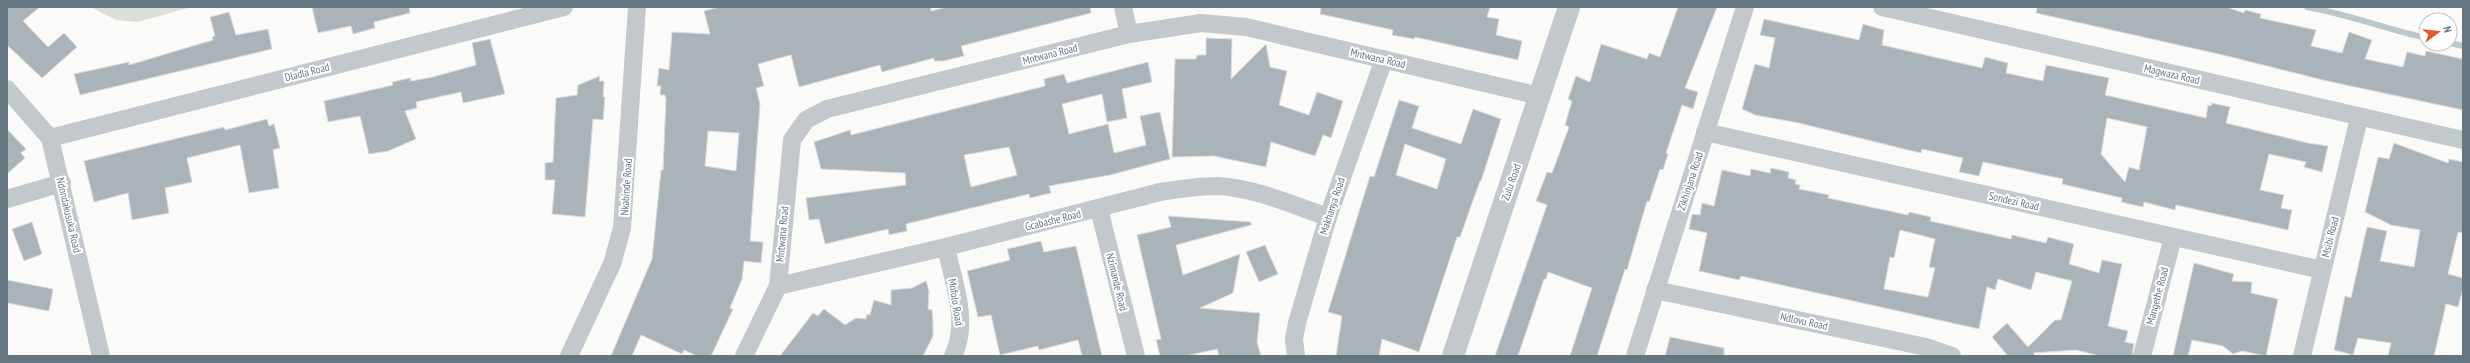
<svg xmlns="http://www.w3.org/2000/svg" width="2470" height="363" font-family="'PT Sans Narrow',sans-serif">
	<rect width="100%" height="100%" fill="#fafaf8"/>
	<!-- green -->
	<path fill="#dadfd7" d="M91 7H192L137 22 116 20Z"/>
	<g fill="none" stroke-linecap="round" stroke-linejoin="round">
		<!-- stream -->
		<g stroke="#bbc7cb" stroke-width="6">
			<path d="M2307 7C2347 14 2386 29 2426 38"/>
			<path d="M2450 43 2463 46"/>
		</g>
	</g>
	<!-- building -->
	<g fill="#aab3b9" stroke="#dcdcda" fill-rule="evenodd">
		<path d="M7 7H40L23 21 48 47 64 33 77 47 42 78 7 45Z"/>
		<path d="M312 7H409L410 13 374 22 375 28 353 34 351 26 318 33Z"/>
		<path d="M719 7H931V11L947 7H1090L1091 13 961 46 964 56 943 61H934V58L882 72 880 65 799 87 791 55 758 64 764 86 756 88 760 104 750 241 763 242 761 263 744 261 742 279 730 308 733 309 711 356H697L684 350 682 354 641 335 632 356H611L652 259 661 170H663L666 99 665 95H660L661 86H657L659 68 669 70 672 32 710 34 704 11ZM708 131 739 133 736 171 705 166Z"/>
		<path d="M1321 7H1490L1487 17 1499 19 1496 35 1522 41 1518 60 1415 37 1414 39 1392 35 1393 30 1320 14Z"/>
		<path d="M1678 7H1717L1685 88 1698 92 1693 109 1682 105 1666 153 1668 154 1663 170 1660 169 1649 202 1647 201 1627 270 1625 269 1597 356H1570L1592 288 1548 272 1546 279H1544L1518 356H1495L1547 205 1536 201 1547 172 1552 173 1569 127 1565 125 1572 101 1568 99 1576 76 1590 82 1601 44 1647 59 1649 53 1660 57Z"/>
		<path d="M2037 7H2226L2244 13 2245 10 2261 14 2260 18 2316 30 2311 46 2342 53 2349 32 2372 40 2365 59 2403 67 2407 52 2425 56 2426 51 2463 59V110L2327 81 2223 55 2036 13Z"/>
		<path d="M229 12 236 35 268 29 272 49 80 95 74 74 129 62V65L213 40 212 37 215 36 210 17Z"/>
		<path d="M1764 19 1859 40 1863 24 1884 30 1882 45 1982 68 1985 57 2008 63 2006 73 2043 81 2046 65 2109 78 2105 95 2206 118 2208 105 2211 106 2212 103 2230 107 2226 123 2308 143 2328 146 2322 172 2304 167 2306 162 2269 154 2260 190 2284 195 2281 208 2292 210 2288 230 2176 205 2175 210 2144 202 2143 207 2121 202 2122 198 2062 184 2063 179 1983 162 1979 176 1959 172 1963 158 1922 149 1921 153 1900 148 1799 123 1755 115 1742 109 1755 64 1769 68 1775 38 1760 35ZM2107 118 2147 127 2139 170 2129 167 2125 182 2101 154Z"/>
		<path d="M1206 38 1232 39 1231 79 1266 44 1270 67 1287 71 1279 105 1309 115 1317 92 1343 101 1331 138 1323 135 1315 156 1271 142 1266 167 1214 156 1172 157 1175 59H1196L1197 55H1206Z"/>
		<path d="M490 39 505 94 463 103 461 92 416 102 417 108 405 111 416 139 388 151 369 154 360 116 328 122 324 101 393 85 392 82 410 78 411 81 433 77 476 65 472 43Z"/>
		<path d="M1148 62 1152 82 1122 89 1127 118 1107 122 1102 94 1062 104 1069 134 1108 124 1114 153 1146 145 1140 116 1160 112 1170 159 1110 175 1049 186 1051 193 1030 198 1029 194 906 224 907 231 889 235 888 229 825 244 819 219 809 220 806 198 906 185 905 173 821 169 814 142 850 130 851 135 1045 86 1044 79 1064 74 1067 83ZM1009 147 1017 175 971 187 964 155Z"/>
		<path d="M600 76 599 81H604L603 97H605L603 120 593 119 585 217 552 214 555 180H545V163L553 162 556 98 577 95 578 85Z"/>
		<path d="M1399 100 1419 106 1412 128 1461 144 1473 109 1501 119 1481 181H1480L1460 237H1457L1419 352 1382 339 1379 356H1336L1342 316 1328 312 1370 176 1374 177ZM1405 144 1446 159 1437 189 1396 175Z"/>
		<path d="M267 119 269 126 274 124 280 148 273 150 279 188 249 193 240 145 187 158 192 182 165 188 169 213 132 220 128 193 94 202 84 161 224 127 225 130Z"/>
		<path d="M7 129 26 149 21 153 25 158 7 174Z"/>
		<path d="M2394 143 2448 163 2449 159 2463 162V233L2458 232 2448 274 2463 278V288L2458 307 2446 304 2434 356H2388L2391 343 2358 338 2353 355 2334 350 2345 296 2351 298 2367 227 2387 231 2380 261 2414 267 2420 230 2391 225 2365 212 2378 157 2389 159Z"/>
		<path d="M1771 168 1789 172 1788 178 1796 180 1795 184 1800 185 1799 189 1829 195 1828 198 1908 215 1909 212 1931 217 1930 221 2011 239 2012 235 2046 243 2048 237 2074 244 2069 264 2099 273 2102 260 2122 264 2108 326 2128 331 2125 342 2134 344 2132 356H2100L2076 350 2033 353 2036 356H2008L1992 337 2007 323 2028 347 2055 320H2061L2072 281 2036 272 2031 290 1998 279 1995 290 1987 287 1979 329 1741 276 1739 280 1699 271 1707 233 1689 229 1692 214 1700 215 1702 203 1714 206 1722 170 1750 176 1751 169 1770 173ZM1900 230 1935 239 1929 267 1935 268 1928 297 1884 289 1890 257 1894 258Z"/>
		<path d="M1168 216 1251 222V225L1176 245 1183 275 1240 254 1233 293 1200 308 1260 313 1257 342 1261 356H1219L1217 349 1186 356H1160L1156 340 1161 339 1137 235 1171 227Z"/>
		<path d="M32 222 42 254 24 261 12 229Z"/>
		<path d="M1041 241 1044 252 1076 246 1102 356H1082L1078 340 1039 350 1038 346 1000 355 991 315 978 317 967 271 1010 260 1007 249Z"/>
		<path d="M1265 245 1278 274 1259 282 1246 252Z"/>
		<path d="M2194 263 2234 274 2232 281 2252 282 2251 293 2278 299 2266 356 2242 351 2233 354 2223 346 2192 340 2188 356H2173Z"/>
		<path d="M7 280 53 289 49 311 7 303Z"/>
		<path d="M926 281 929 291 928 309 932 310 933 323V336L923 356H780L813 313 818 316 824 309 845 325 856 318 866 319 867 314 870 315 874 300 891 305V290L912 288Z"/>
		<path d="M1670 337 1724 348V356H1665Z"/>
	</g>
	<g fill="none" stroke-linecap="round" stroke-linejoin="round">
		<!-- minor -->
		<g stroke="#c3c8cc" stroke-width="18">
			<path d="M1123 7 1129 34"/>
			<path d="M1882 7 2463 140"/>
			<path d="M7 89 50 138 101 356"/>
			<path d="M1705 132 2322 270"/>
			<path d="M50 138 564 7"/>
			<path d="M7 199 62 183"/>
			<path d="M1099 209 1136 356"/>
			<path d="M946 247C953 282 970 322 953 356"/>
			<path d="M778 286 946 247 1160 192C1179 189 1199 186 1218 186 1255 188 1293 205 1328 217"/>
			<path d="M1655 290 1926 347 1952 356"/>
			<path d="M569 356 612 264 622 228 637 7"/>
			<path d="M744 356 778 286 792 140 806 120 827 109 1129 34 1201 23 1246 27 1540 96"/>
			<path d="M1296 356 1294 339 1297 323 1328 217 1384 59"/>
			<path d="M1635 356 1745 7"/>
			<path d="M2142 356 2173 237"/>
			<path d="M2302 356 2359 118"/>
		</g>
		<!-- tertiary -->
		<path stroke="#c3c8cc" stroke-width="22" d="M1453 356 1569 7"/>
	</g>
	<g text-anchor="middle" stroke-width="4" stroke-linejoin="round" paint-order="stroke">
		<!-- street labels -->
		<g font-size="11" fill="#657683" stroke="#fff">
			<text transform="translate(1050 54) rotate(-14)" y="4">Mntwana Road</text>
			<text transform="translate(1378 58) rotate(13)" y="4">Mntwana Road</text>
			<text transform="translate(307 72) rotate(-14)" y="4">Dladla Road</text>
			<text transform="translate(2172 74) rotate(13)" y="4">Magwaza Road</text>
			<text transform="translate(1690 181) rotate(-72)" y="4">Zikhinjana Road</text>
			<text transform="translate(1511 182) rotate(-71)" y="4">Zulu Road</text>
			<text transform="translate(626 187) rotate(-86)" y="4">Nkabinde Road</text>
			<text transform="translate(2014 201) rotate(13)" y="4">Sondezi Road</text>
			<text transform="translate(1332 206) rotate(-72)" y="4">Makhanya Road</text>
			<text transform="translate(69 215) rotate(77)" y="4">Ndondakusuka Road</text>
			<text transform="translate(1053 220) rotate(-14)" y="4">Gcabashe Road</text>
			<text transform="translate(782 234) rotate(-85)" y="4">Mntwana Road</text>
			<text transform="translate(2330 237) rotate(-76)" y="4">Msibi Road</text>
			<text transform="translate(1117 282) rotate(76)" y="4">Nzimande Road</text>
			<text transform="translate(2157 296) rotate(-75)" y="4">Mangethe Road</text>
			<text transform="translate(956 302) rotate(81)" y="4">Mofolo Road</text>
			<text transform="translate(1804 321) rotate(12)" y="4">Ndlovu Road</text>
		</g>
	</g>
	<!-- border -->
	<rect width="2470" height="363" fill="none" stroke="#657683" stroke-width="16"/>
	<!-- north arrow -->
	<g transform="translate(2438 32) rotate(75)"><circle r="19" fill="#ffffff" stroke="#c1c8cd"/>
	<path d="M0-3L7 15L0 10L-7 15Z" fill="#e4572e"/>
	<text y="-6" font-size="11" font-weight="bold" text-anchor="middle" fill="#657683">N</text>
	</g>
</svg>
